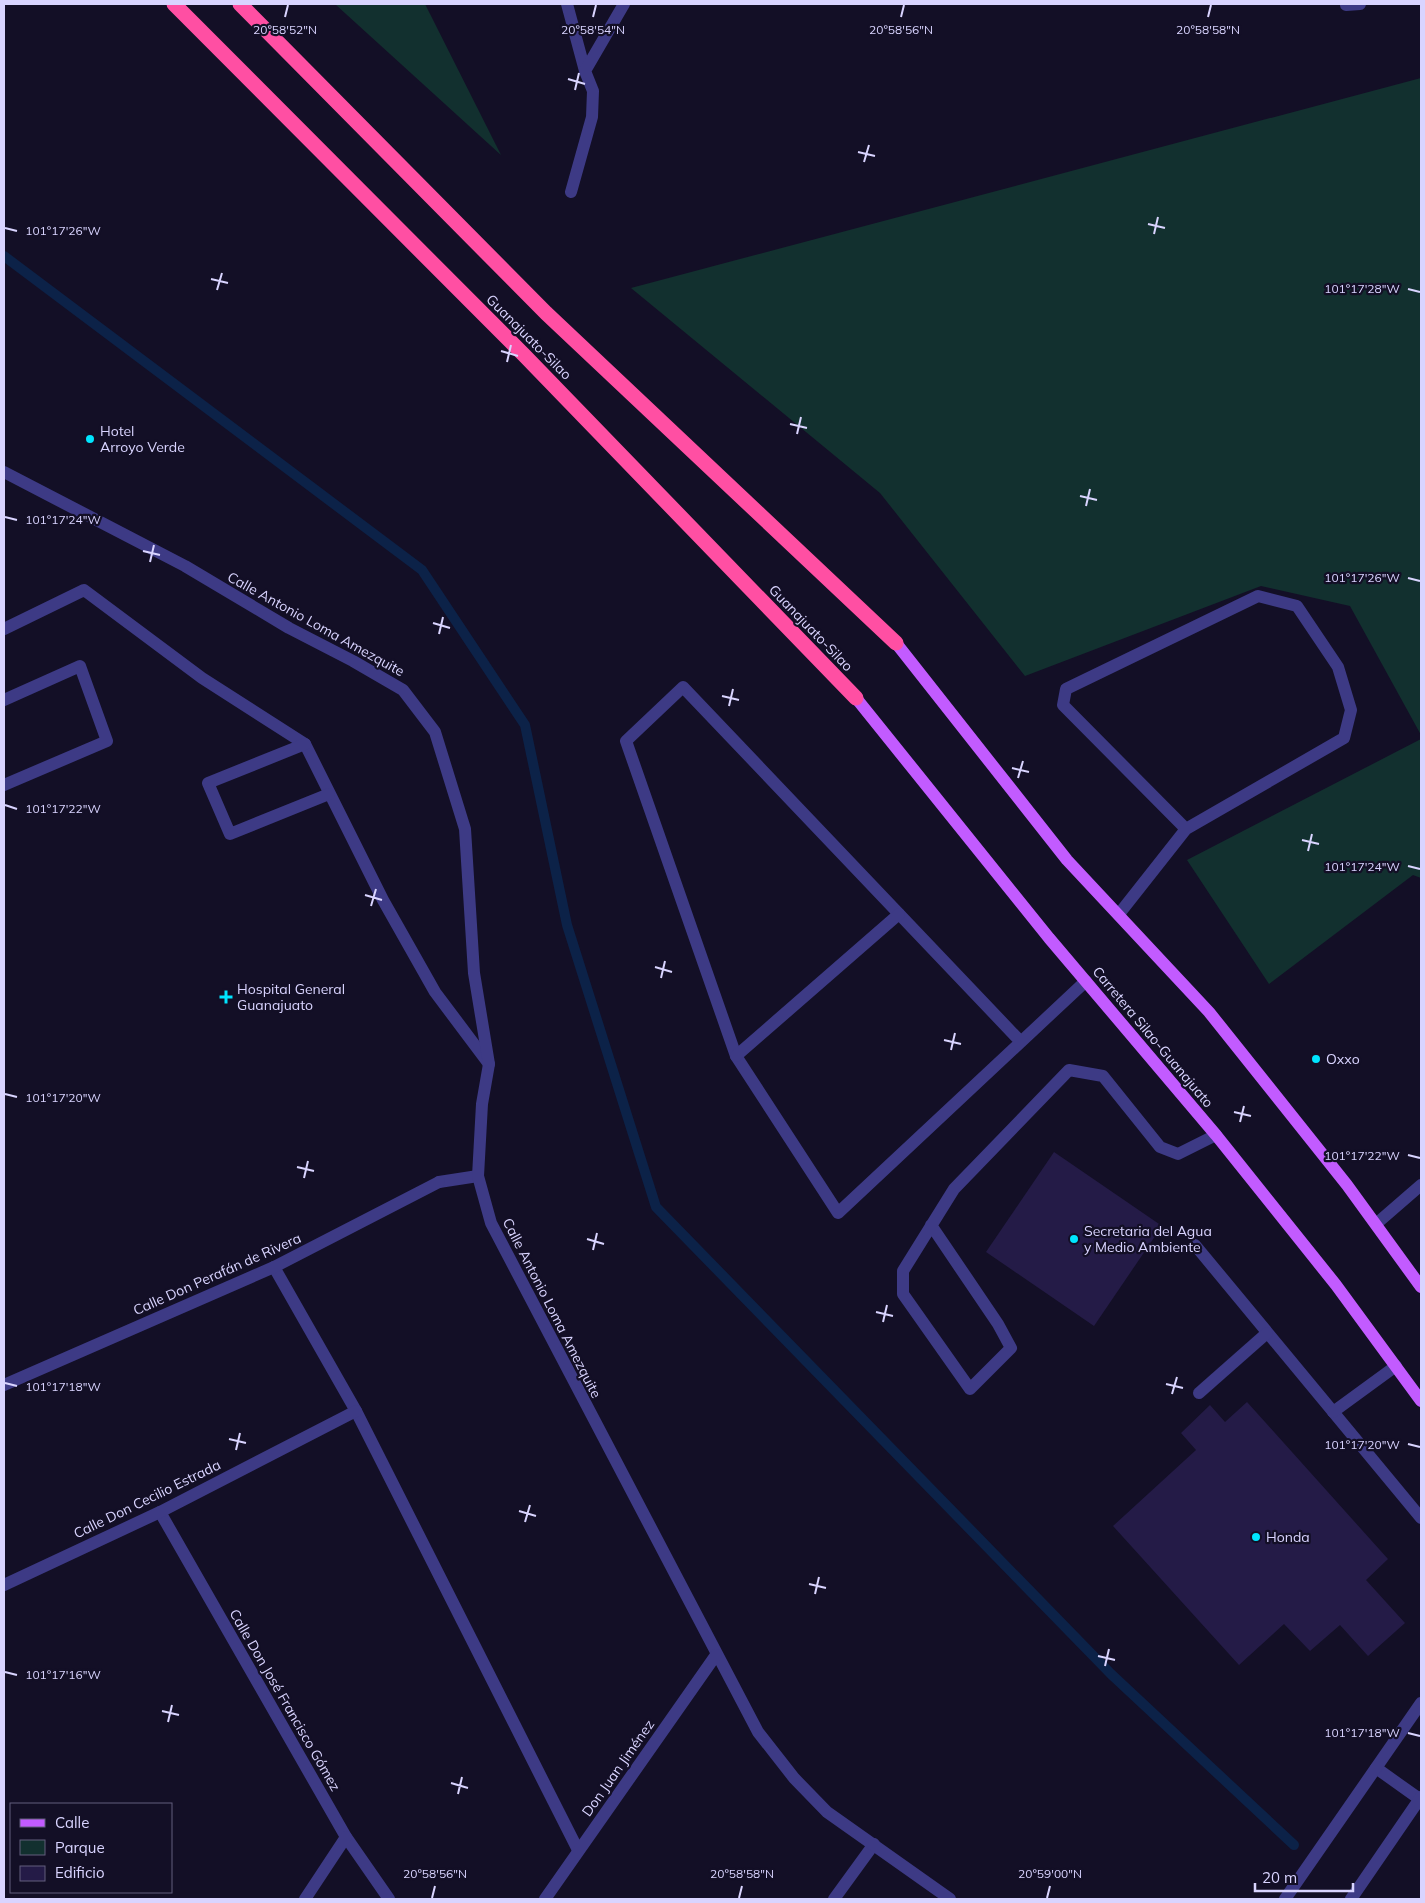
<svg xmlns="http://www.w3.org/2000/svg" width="1425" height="1903" font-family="Mulish,sans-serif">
	<rect width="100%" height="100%" fill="#130f26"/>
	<!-- green -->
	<g fill="#12302f">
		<path d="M335 4H425L501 155Z"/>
		<path d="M1421 78V735L1350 606 1261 586 1025 676 880 493 631 288Z"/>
		<path d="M1421 739V878L1413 875 1269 984 1187 860Z"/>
	</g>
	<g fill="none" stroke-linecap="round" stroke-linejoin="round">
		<!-- stream -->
		<path stroke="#0c2248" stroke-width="10" d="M4 256 422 570 525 725 567 925 656 1207 1111 1674 1294 1845"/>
	</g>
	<!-- building -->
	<g fill="#241b47">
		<path d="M1054 1152 1162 1226 1094 1326 986 1252Z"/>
		<path d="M1247 1402 1388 1559 1366 1580 1405 1623 1368 1656 1340 1625 1310 1651 1284 1624 1239 1665 1113 1526 1196 1450 1181 1433 1210 1405 1225 1422Z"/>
	</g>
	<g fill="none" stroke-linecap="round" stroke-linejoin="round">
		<!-- service -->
		<g stroke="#3d3a85" stroke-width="12">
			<path d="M4 629 84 590 202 678 305 744 383 900 435 992 489 1064"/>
			<path d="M4 700 80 666 107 741 4 785"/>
			<path d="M305 744 208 783 230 834 329 794"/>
			<path d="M1119 914 1186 829 1063 705 1066 689 1258 596 1297 606 1338 667 1351 710 1344 738 1186 829"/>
			<path d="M1021 1042 683 687 626 741 736 1056 838 1213 1086 981"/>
			<path d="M736 1056 899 914"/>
			<path d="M1376 1224 1421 1185"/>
			<path d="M931 1225 998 1324 1011 1348 970 1389 903 1294V1271L954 1189 1069 1070 1103 1076 1160 1147 1178 1154 1216 1135"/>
			<path d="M1195 1245 1421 1518"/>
			<path d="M1199 1393 1267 1333"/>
			<path d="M1333 1412 1396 1366"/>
			<path d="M1376 1768 1421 1800"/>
			<path d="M834 1899 874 1844"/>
		</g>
		<!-- pedestrian -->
		<path stroke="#3d3a85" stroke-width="12" d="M439 1182 478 1176"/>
		<!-- minor -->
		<g stroke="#3d3a85" stroke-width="12">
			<path d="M567 4 585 71"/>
			<path d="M1346 5 1360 4"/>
			<path d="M571 192 592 117 593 91 585 71 624 4"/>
			<path d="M4 472 185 566 289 628 353 661 403 690 435 732 465 829 474 973 489 1064 482 1104 478 1176 491 1223 758 1732 794 1778 827 1812 950 1899"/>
			<path d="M274 1267 356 1411 578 1850"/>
			<path d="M4 1385 274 1267 439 1182"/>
			<path d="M160 1512 346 1837 389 1899"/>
			<path d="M4 1585 160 1512 356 1411"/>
			<path d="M305 1899 346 1837"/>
			<path d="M545 1899 716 1655"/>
			<path d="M1285 1899 1421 1703"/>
			<path d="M1351 1899 1421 1797"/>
		</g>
		<!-- primary -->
		<g stroke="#c25bff" stroke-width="12">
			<path d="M896 643 1067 860 1209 1012 1347 1185 1421 1287"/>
			<path d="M856 698 1049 938 1216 1135 1336 1285 1421 1401"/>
		</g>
		<!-- motorway -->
		<g stroke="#ff4fa3" stroke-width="15">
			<path d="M174 4 525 356 856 698"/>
			<path d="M240 4 546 313 896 643"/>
		</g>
	</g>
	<!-- ticks -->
	<path fill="none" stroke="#d9d4ff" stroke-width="2" d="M285 17 288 5M593 17 596 5M901 17 904 5M1208 17 1211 5M568 79 585 84M575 90 579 73M858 152 875 156M864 162 869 145M1148 224 1165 228M5 228 17 231M1154 234 1158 217M211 279 228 283M1408 289 1420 292M217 290 222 273M501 351 518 356M507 362 511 345M790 424 807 428M797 434 801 417M1080 496 1097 500M1086 506 1090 489M5 517 17 520M143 551 160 555M150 562 154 545M1408 578 1420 581M433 623 450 628M439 634 443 617M722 696 739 700M729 706 733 689M1012 768 1029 772M1018 778 1023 761M5 805 17 809M1302 840 1319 844M1308 851 1312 834M1408 866 1420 869M365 895 382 900M371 906 376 889M655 967 672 972M661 978 665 961M944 1040 961 1044M951 1050 955 1033M5 1094 17 1097M1234 1112 1251 1116M1240 1122 1244 1106M1408 1155 1420 1158M297 1167 314 1171M304 1178 308 1161M587 1239 604 1244M593 1250 597 1233M876 1312 893 1316M883 1322 887 1305M5 1383 17 1386M1166 1384 1183 1388M1172 1394 1177 1377M229 1439 246 1443M1408 1444 1420 1447M236 1450 240 1433M519 1511 536 1516M525 1522 530 1505M809 1584 826 1588M815 1594 819 1577M1098 1656 1115 1660M1105 1666 1109 1649M5 1672 17 1675M162 1711 179 1715M168 1722 172 1705M1408 1733 1420 1736M451 1783 468 1788M458 1794 462 1777M432 1898 435 1886M739 1898 742 1886M1047 1898 1050 1886"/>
	<!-- markers -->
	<g fill="#00e5ff" stroke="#130f26" stroke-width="2">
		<circle cx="90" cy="439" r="5"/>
		<path d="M223.5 989.5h5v5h5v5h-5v5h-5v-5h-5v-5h5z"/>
		<circle cx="1316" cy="1059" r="5"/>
		<circle cx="1074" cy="1239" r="5"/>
		<circle cx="1256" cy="1537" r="5"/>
	</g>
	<g text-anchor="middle" stroke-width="4.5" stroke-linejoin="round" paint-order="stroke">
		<!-- street labels -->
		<g font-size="14" fill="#d9d4ff" stroke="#130f26">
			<text transform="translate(529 337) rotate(45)" y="5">Guanajuato-Silao</text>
			<text transform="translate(316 624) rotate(29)" y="5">Calle Antonio Loma Amezquite</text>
			<text transform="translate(811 628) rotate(46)" y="5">Guanajuato-Silao</text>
			<text transform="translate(1153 1037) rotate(50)" y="5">Carretera Silao-Guanajuato</text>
			<text transform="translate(217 1274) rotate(-24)" y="5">Calle Don Perafán de Rivera</text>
			<text transform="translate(552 1308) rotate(63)" y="5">Calle Antonio Loma Amezquite</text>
			<text transform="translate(147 1499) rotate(-26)" y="5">Calle Don Cecilio Estrada</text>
			<text transform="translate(285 1700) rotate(60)" y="5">Calle Don José Francisco Gómez</text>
			<text transform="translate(618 1768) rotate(-55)" y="5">Don Juan Jiménez</text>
		</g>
		<!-- poi labels -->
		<g font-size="14" fill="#d9d4ff" stroke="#130f26" text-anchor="start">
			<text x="100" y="436">Hotel<tspan x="100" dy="16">Arroyo Verde</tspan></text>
			<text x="237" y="994">Hospital General<tspan x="237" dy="16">Guanajuato</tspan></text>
			<text x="1326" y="1064">Oxxo</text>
			<text x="1084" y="1236">Secretaria del Agua<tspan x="1084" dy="16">y Medio Ambiente</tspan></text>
			<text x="1266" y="1542">Honda</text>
		</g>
	</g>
	<g font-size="12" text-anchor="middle" fill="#d9d4ff" stroke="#130f26" stroke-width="4.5" stroke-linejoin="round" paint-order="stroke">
		<text x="285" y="34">20°58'52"N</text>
		<text x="593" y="34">20°58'54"N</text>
		<text x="901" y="34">20°58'56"N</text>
		<text x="1208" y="34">20°58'58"N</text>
		<text x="63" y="235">101°17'26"W</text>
		<text x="1362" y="293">101°17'28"W</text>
		<text x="63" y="524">101°17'24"W</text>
		<text x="1362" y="582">101°17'26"W</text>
		<text x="63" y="813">101°17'22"W</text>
		<text x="1362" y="871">101°17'24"W</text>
		<text x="63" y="1102">101°17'20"W</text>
		<text x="1362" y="1160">101°17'22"W</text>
		<text x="63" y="1391">101°17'18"W</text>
		<text x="1362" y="1449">101°17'20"W</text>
		<text x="63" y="1679">101°17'16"W</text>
		<text x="1362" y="1737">101°17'18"W</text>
		<text x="435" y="1878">20°58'56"N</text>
		<text x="742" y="1878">20°58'58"N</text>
		<text x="1050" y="1878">20°59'00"N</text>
	</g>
	<!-- border -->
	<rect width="1425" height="1903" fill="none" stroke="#d9d4ff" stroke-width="10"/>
	<!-- legend -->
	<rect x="10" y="1803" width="162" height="90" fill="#130f26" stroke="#625e7d"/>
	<rect x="20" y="1819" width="25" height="8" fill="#c25bff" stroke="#625e7d"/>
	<text x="55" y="1828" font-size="15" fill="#d9d4ff">Calle</text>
	<rect x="20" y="1840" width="25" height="15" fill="#12302f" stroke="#625e7d"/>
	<text x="55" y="1853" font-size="15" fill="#d9d4ff">Parque</text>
	<rect x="20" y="1866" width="25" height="15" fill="#241b47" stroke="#625e7d"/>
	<text x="55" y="1878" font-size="15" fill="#d9d4ff">Edificio</text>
	<!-- scale -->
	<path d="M1255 1883v8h98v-8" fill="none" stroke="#d9d4ff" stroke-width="2.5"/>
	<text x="1262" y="1883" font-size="15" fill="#d9d4ff" stroke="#130f26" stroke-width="4" paint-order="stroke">20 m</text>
</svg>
